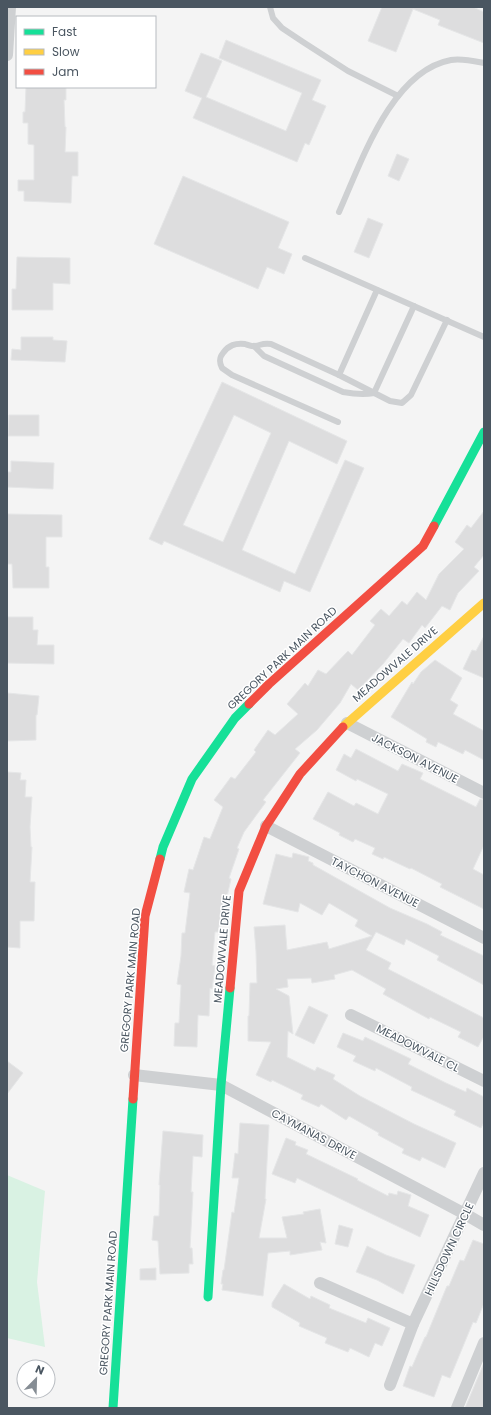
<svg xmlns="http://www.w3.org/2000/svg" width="491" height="1415" font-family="Poppins,sans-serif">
	<rect width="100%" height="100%" fill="#f4f4f4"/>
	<!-- park -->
	<path fill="#d9f2e3" d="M7 1175 45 1191 37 1282 45 1347 7 1338Z"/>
	<!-- building -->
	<g fill="#ddddde" stroke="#e5e6e7" fill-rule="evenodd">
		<path d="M382 7H473L484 12V43L438 25 440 20 413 9 396 52 368 41Z"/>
		<path d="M226 40 321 80 312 100 326 106 309 145 305 143 297 162 193 118 202 98 185 91 201 53 222 61 206 97 286 131 302 93 219 58Z"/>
		<path d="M26 87H66V100H64L65 127H66L65 152H78V176H72L71 203 24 201V191H18V180H34V145L28 144V123H23V112H25Z"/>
		<path d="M397 154 409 159 399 181 388 176Z"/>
		<path d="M183 176 289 222 278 248 292 254 284 274 267 267 258 289 154 244Z"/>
		<path d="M368 218 383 224 369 258 354 252Z"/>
		<path d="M17 257 70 258V284L53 283V310H12V289H16Z"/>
		<path d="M21 337H53V340L67 341 65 362 11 360 12 349 21 350Z"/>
		<path d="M222 382 347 441 337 464 289 441 242 550 295 574 345 460 364 468 310 592 284 581 280 592 164 541 162 545 149 539ZM234 415 271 433 223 542 183 525Z"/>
		<path d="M9 415H39V436H8Z"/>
		<path d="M11 461 54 463 53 489 7 487V472H11Z"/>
		<path d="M484 511V555L474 567 479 571 458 593 450 610 442 606 425 628 422 625 409 643 403 639 383 664 358 690 351 684 340 703 317 730 295 749 300 753 263 800 266 802 244 832 237 848 239 849 229 878 231 879 226 901 223 900 218 932H215L212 965 215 966 212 989 210 988 209 1016 198 1015 197 1047 174 1046 175 1023H179L181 985 177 984 181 956 182 933H185L190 893 184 892 189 869 193 870 204 837 210 839 223 807 214 800 231 777 235 779 256 752 254 750 268 730 275 735 298 714 287 704 305 683 308 686 318 670 326 674 348 651 352 655 375 625 370 621 381 609 389 616 402 601 407 605 417 592 426 600 439 574 464 549 455 542 467 525 471 528Z"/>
		<path d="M7 514 62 515V537H46V567H49V588H13L12 564H7Z"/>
		<path d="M7 617H33V630H38L37 645H54V664L7 663Z"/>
		<path d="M484 636V678L463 669 472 650 476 651Z"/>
		<path d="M435 660 462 678 450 700 458 705 453 714 484 731V760L465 750 463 754 438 742 436 747 426 742 427 739 391 717 412 682 413 684 421 672Z"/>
		<path d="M7 693 39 696 37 715H36V740L7 741Z"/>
		<path d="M356 749 398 771 402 764 423 773 420 779 476 807 480 799 484 800V845L473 869 484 875V909L440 887 442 884 411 868 410 869 384 857 383 859 372 854 375 848 355 839 353 842 339 835 340 833 313 819 328 792 354 806 356 803 378 814 388 794 357 779 356 781 336 770 344 754 351 758Z"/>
		<path d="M7 772 21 773 20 780H26L25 797H32L30 827 31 847H32L30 882H35L34 921H20V948L7 947Z"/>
		<path d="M293 853 309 857 308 861 313 863V865L390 908 427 924 442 932 440 935 484 956V985L437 960 439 956 406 939 404 945 376 932 366 950 391 963 388 969 484 1018V1036L478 1047 458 1037 461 1032 430 1017 429 1019 383 994 386 989 352 970 334 975 335 979 312 983 311 978 287 979 288 987 276 989 289 996 293 1034 288 1031 287 1057 315 1071 317 1067 335 1075 333 1079 360 1096 414 1124 456 1143 445 1168 422 1157 420 1161 402 1153 404 1149 378 1135 379 1133 349 1116 346 1120 321 1104 319 1107 301 1099 303 1095 272 1080 271 1082 256 1075 271 1042 248 1041V1016H249L250 983H257L256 952 254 927 285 925 287 950 327 942 329 949 372 936 355 926 358 920 329 903 322 915 300 903 298 912 263 904 276 854 292 858Z"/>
		<path d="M309 1006 328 1015 314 1044 295 1035Z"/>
		<path d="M343 1033 363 1041 365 1037 411 1059 408 1064 446 1083 466 1092 467 1088 484 1097V1122L481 1128 454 1115 456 1111 411 1090 412 1087 376 1068 375 1071 353 1061 356 1056 337 1047Z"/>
		<path d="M7 1061 23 1073 7 1094Z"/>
		<path d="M240 1123 269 1125 265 1199H266L259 1238H287L282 1217 304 1214 303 1212 320 1209 326 1243 320 1242 322 1250 290 1255V1251L268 1253 263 1296 222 1290 223 1284H221L223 1270H224L232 1212 234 1213 239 1178H232L235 1153 238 1154Z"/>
		<path d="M163 1131 203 1135 202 1157 193 1156 191 1192H193L190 1248H192L193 1264H189V1273L160 1274 158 1241 152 1240 154 1216H159L160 1185H159Z"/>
		<path d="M286 1138 296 1142 295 1145 308 1150 306 1154 358 1179 357 1180 388 1196 389 1193 397 1195 398 1191 411 1195 408 1206 429 1215 420 1237 297 1178 295 1183 272 1174Z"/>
		<path d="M339 1225 353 1229 348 1247 335 1244Z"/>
		<path d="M473 1240 484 1244V1303L476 1323 473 1322 450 1378 442 1375 434 1397 403 1386 410 1366 412 1367 425 1337H426L447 1286H449L460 1260 464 1261Z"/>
		<path d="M367 1246 386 1255 415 1265 403 1294 377 1280 356 1272Z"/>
		<path d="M156 1268V1280H140V1269Z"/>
		<path d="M284 1284 310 1299 311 1296 330 1305 329 1308 366 1323 368 1318 390 1328 382 1346 375 1343 369 1357 350 1348 348 1352 325 1343 327 1338 299 1326 300 1323 272 1307V1303Z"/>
		<path d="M484 1363V1408H465Z"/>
	</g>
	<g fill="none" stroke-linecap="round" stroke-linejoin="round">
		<!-- lane -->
		<g stroke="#ced0d2" stroke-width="6">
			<path d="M270 7 273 18 282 28 303 42 348 71 398 96"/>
			<path d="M339 212C361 163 391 71 451 60 461 58 474 61 484 63"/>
			<path d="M305 258 484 337"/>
			<path d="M377 290 339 375 390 401 402 403 411 395 447 320"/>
			<path d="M254 346 264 356 343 392C354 394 364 395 374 393L414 306"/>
			<path d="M338 422 232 375 222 368C219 362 219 358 223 353 229 345 235 343 245 344 248 345 252 347 255 346 262 345 261 343 271 344L339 375"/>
		</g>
		<!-- street -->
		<g stroke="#ced0d2" stroke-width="12">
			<path d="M7 55 10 7"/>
			<path d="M347 723 484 793"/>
			<path d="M266 826 484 938"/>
			<path d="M351 1015 484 1081"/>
			<path d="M134 1075 221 1085 465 1214 484 1225"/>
			<path d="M320 1283 413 1324"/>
			<path d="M390 1385 413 1324 484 1173"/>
			<path d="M457 1408 484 1343"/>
		</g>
		<!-- fast -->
		<g stroke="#16e098" stroke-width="9">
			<path d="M434 526 484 432"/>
			<path d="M160 859 163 847 192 779 235 718 249 704"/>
			<path d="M208 1297 221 1085 230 988"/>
			<path d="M113 1408 133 1099"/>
		</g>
		<!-- slow -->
		<path stroke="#ffcf43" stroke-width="9" d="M343 727 484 603"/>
		<!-- jam -->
		<g stroke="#f24e42" stroke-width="9">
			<path d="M249 704 269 684 423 546 434 526"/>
			<path d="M230 988 239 891 266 826 300 774 343 727"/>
			<path d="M133 1099 145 916 160 859"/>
		</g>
	</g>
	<g text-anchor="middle" stroke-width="3" stroke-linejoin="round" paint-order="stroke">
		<!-- street labels -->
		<g font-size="11" fill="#4a5661" stroke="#fff">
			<text transform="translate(282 658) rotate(-43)" y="4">GREGORY PARK MAIN ROAD</text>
			<text transform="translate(395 664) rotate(-41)" y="4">MEADOWVALE DRIVE</text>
			<text transform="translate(415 758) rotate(27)" y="4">JACKSON AVENUE</text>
			<text transform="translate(375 882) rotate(27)" y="4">TAYCHON AVENUE</text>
			<text transform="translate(222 949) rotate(-85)" y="4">MEADOWVALE DRIVE</text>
			<text transform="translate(130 980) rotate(-85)" y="4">GREGORY PARK MAIN ROAD</text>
			<text transform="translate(418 1048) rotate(27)" y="4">MEADOWVALE CL</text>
			<text transform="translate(314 1134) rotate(28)" y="4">CAYMANAS DRIVE</text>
			<text transform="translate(449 1249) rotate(-65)" y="4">HILLSDOWN CIRCLE</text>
			<text transform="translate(108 1303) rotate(-86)" y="4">GREGORY PARK MAIN ROAD</text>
		</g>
	</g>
	<!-- border -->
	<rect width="491" height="1415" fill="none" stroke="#4a5661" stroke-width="16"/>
	<!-- legend -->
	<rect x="16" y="16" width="140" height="72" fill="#ffffff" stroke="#b7bbc0"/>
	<rect x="24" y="29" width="20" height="6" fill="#16e098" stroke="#b7bbc0"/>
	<text x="52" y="36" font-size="12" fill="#4a5661">Fast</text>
	<rect x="24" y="49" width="20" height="6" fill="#ffcf43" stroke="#b7bbc0"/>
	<text x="52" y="56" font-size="12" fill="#4a5661">Slow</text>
	<rect x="24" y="69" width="20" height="6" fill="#f24e42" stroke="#b7bbc0"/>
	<text x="52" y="76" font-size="12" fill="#4a5661">Jam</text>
	<!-- north arrow -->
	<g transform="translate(36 1379) rotate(23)"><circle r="19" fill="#ffffff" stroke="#b7bbc0"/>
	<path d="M0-3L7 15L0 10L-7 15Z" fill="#868d94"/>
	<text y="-6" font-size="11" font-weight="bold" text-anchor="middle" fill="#4a5661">N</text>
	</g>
</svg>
